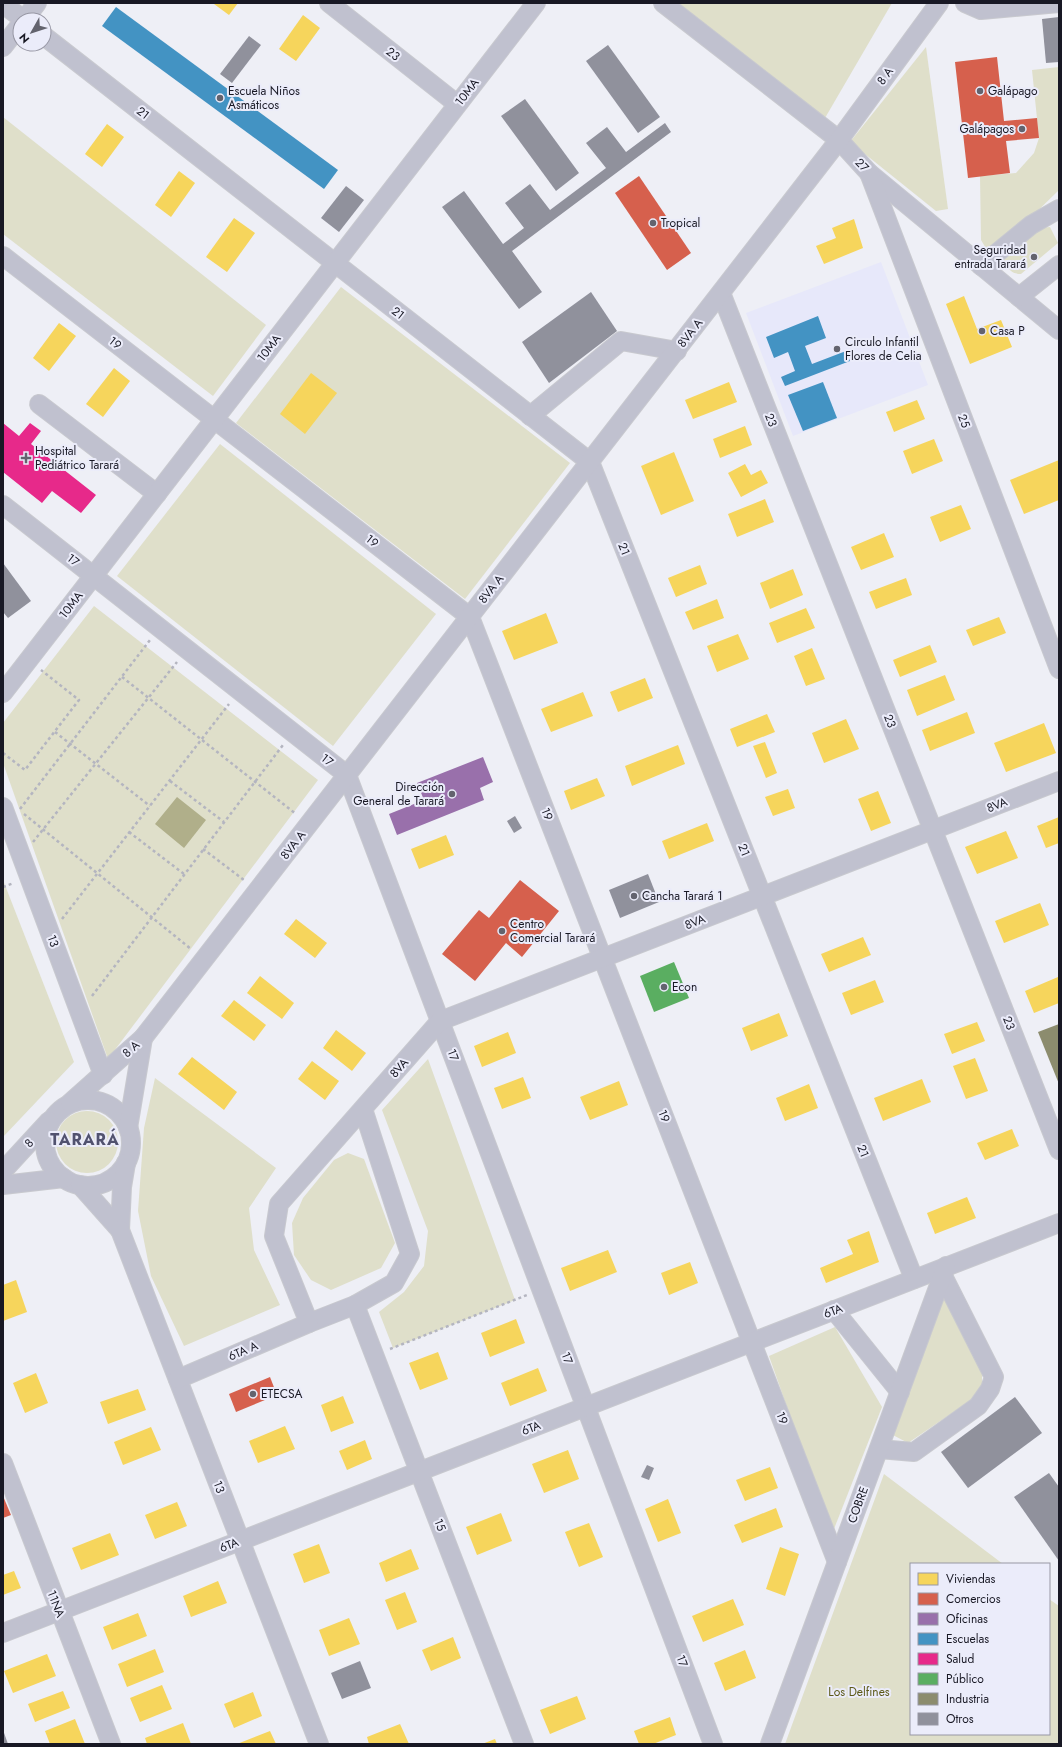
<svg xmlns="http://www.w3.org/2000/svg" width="1062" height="1747" font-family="Jost,sans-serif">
	<rect width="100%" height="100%" fill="#eeeff6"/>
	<!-- built -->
	<path fill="#e7e8fa" d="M881 262 928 385 793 436 746 313Z"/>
	<!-- green -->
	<g fill="#dfdfca">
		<path d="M676 3H892L825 118Z"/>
		<path d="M926 47 948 209 936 211 850 142Z"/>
		<path d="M1059 67V190L1017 231 987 250 981 240 980 176 1016 173 1034 153 1039 138 1032 70Z"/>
		<path d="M3 117 266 325 213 396 3 234Z"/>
		<path d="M1050 227 1058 243 1021 274C1012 274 1008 269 1003 262L1007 254 1040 228Z"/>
		<path d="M341 287 570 463 465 599 236 423Z"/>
		<path d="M220 444 436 614 333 746 117 576Z"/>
		<path d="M94 606 318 780 108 1059 3 763V723Z"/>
		<path d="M3 880 74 1062 3 1137Z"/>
		<path d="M428 1059 515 1300 393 1348 379 1312 404 1292 424 1266 428 1231 382 1110Z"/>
		<path d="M155 1078 276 1168 249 1208 254 1250 280 1305 184 1346 151 1276 138 1211 144 1128Z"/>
		<circle cx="87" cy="1142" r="31"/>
		<path d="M348 1153 364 1159 395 1243 381 1268 331 1290 311 1280 294 1255 292 1223 303 1198 334 1160Z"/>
		<path d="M944 1297 982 1370V1384L974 1398 908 1443 891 1434Z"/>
		<path d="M835 1327 882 1407 832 1534 769 1356Z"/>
		<path d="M884 1474 1003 1564H911V1734H1049V1599L1059 1606V1744H785Z"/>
	</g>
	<!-- water -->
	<path fill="#b0af8a" d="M177 797 206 820 184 848 155 824Z"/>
	<!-- homes -->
	<g fill="#f6d55c">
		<path d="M215 3H238L229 15 214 4Z"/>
		<path d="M303 15 320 28 296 61 279 49Z"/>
		<path d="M107 124 124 137 102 167 85 154Z"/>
		<path d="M179 171 195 183 171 217 155 205Z"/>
		<path d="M234 218 255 233 227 272 206 257Z"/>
		<path d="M854 219 863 248 824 264 816 246 836 238 832 228Z"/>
		<path d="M964 296 977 329 1001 320 1012 347 970 364 946 304Z"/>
		<path d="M59 323 76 336 49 371 33 358Z"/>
		<path d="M114 368 130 381 103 417 86 404Z"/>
		<path d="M311 373 337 393 305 434 280 414Z"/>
		<path d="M729 382 737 402 693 419 685 400Z"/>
		<path d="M917 400 925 419 894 432 886 412Z"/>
		<path d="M745 426 752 445 720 458 713 439Z"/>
		<path d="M934 439 943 461 912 474 903 451Z"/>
		<path d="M674 452 694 501 661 515 641 466Z"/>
		<path d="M1059 460V500L1024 514 1010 480Z"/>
		<path d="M745 464 751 475 761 470 768 483 741 497 728 473Z"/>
		<path d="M765 499 774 522 737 537 728 514Z"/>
		<path d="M961 505 971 529 940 542 930 517Z"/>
		<path d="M884 533 894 557 861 570 851 547Z"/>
		<path d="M700 565 707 584 676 597 668 578Z"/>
		<path d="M793 569 803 595 770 609 760 583Z"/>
		<path d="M906 578 912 595 876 609 869 592Z"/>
		<path d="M717 599 724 618 693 630 685 612Z"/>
		<path d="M806 608 815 628 777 643 769 623Z"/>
		<path d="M546 613 558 643 514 660 502 631Z"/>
		<path d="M999 617 1006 633 973 646 966 630Z"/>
		<path d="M738 634 749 659 717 672 707 646Z"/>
		<path d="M930 645 937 662 900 677 893 660Z"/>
		<path d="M812 648 825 679 806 686 794 656Z"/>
		<path d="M945 675 955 700 917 716 907 690Z"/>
		<path d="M645 678 653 698 618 712 610 692Z"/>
		<path d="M583 692 593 716 551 732 541 709Z"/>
		<path d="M967 712 975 733 930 751 922 730Z"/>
		<path d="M767 714 775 732 737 747 730 729Z"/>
		<path d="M846 719 859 749 824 763 812 733Z"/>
		<path d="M1044 723 1056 753 1006 772 994 743Z"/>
		<path d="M765 742 777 773 766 778 753 746Z"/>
		<path d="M678 745 685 764 632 786 625 766Z"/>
		<path d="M597 778 605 796 571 810 564 791Z"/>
		<path d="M788 789 795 808 773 816 765 797Z"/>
		<path d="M878 791 891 823 871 831 858 799Z"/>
		<path d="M1059 817V843L1046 848 1037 826Z"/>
		<path d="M707 823 714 841 669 859 662 841Z"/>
		<path d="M1006 831 1018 858 977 874 965 847Z"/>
		<path d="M446 835 454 855 419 869 411 849Z"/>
		<path d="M1040 903 1049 925 1004 943 995 921Z"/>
		<path d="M296 919 327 943 315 958 284 934Z"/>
		<path d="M863 937 871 955 829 972 821 954Z"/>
		<path d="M260 976 294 1003 282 1019 247 993Z"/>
		<path d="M1058 977 1059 1003 1034 1013 1025 991Z"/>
		<path d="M875 980 884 1002 851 1015 842 993Z"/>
		<path d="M234 1000 266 1025 254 1041 221 1016Z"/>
		<path d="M779 1013 788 1036 751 1051 742 1028Z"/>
		<path d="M977 1022 985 1041 952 1054 944 1034Z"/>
		<path d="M336 1030 366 1053 352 1071 323 1048Z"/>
		<path d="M508 1032 516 1053 482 1067 474 1046Z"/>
		<path d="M192 1057 237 1092 224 1110 178 1074Z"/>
		<path d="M975 1058 988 1091 966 1099 953 1066Z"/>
		<path d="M312 1061 339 1081 325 1100 298 1079Z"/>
		<path d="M523 1077 531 1098 502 1109 494 1088Z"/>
		<path d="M922 1079 931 1102 883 1121 874 1098Z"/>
		<path d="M619 1081 628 1105 590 1120 580 1097Z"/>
		<path d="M809 1084 818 1108 785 1121 776 1098Z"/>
		<path d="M1012 1129 1019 1146 985 1160 977 1143Z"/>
		<path d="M967 1197 976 1218 935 1234 927 1213Z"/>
		<path d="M869 1231 879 1262 826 1283 820 1268 853 1254 847 1240Z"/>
		<path d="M608 1250 617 1272 570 1291 561 1268Z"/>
		<path d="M690 1262 698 1283 669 1295 661 1273Z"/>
		<path d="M16 1280 27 1312 3 1321V1285Z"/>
		<path d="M516 1319 525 1343 490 1357 481 1333Z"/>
		<path d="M438 1352 448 1379 420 1390 409 1363Z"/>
		<path d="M538 1368 547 1391 510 1406 501 1383Z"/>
		<path d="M36 1373 48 1403 25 1413 13 1383Z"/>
		<path d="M138 1389 146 1410 108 1424 100 1402Z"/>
		<path d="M343 1396 354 1423 331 1432 321 1405Z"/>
		<path d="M285 1426 295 1449 258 1463 249 1441Z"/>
		<path d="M151 1427 161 1450 123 1465 114 1442Z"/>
		<path d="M365 1440 372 1459 347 1470 339 1451Z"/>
		<path d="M568 1450 579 1479 544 1493 532 1464Z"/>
		<path d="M770 1467 778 1488 745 1501 736 1480Z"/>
		<path d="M668 1499 681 1533 658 1542 645 1509Z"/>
		<path d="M177 1502 187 1526 155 1539 145 1515Z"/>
		<path d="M776 1508 783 1527 742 1543 734 1525Z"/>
		<path d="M501 1513 512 1541 477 1555 466 1527Z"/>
		<path d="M589 1523 603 1557 579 1567 565 1532Z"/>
		<path d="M110 1533 119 1555 81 1570 72 1548Z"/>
		<path d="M319 1544 330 1573 304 1583 293 1554Z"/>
		<path d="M780 1547 799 1554 785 1596 766 1589Z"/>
		<path d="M411 1549 419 1569 386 1582 379 1563Z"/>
		<path d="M14 1571 21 1588 3 1595V1575Z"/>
		<path d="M218 1581 227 1603 191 1617 183 1596Z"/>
		<path d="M405 1592 417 1622 397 1630 385 1600Z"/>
		<path d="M733 1599 744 1625 703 1642 692 1616Z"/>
		<path d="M138 1613 147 1636 112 1650 103 1627Z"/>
		<path d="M349 1618 360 1644 329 1656 319 1630Z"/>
		<path d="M453 1637 461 1658 431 1671 422 1650Z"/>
		<path d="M155 1649 164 1672 127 1687 118 1664Z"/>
		<path d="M745 1650 756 1678 725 1691 714 1663Z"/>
		<path d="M47 1654 56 1676 13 1693 4 1671Z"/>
		<path d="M162 1685 172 1709 140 1722 130 1698Z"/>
		<path d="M63 1691 70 1708 35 1722 28 1704Z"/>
		<path d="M253 1692 262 1716 234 1728 224 1704Z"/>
		<path d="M577 1696 586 1719 550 1734 540 1710Z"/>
		<path d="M670 1717 676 1735 653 1744H639L634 1731Z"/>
		<path d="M75 1719 85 1744H50L45 1731Z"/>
		<path d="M183 1723 191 1744H147L145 1738Z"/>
		<path d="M400 1724 409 1744H369L367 1737Z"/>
		<path d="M270 1731 276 1744H237Z"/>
		<path d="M495 1739 497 1744H482Z"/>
	</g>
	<!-- shops -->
	<g fill="#d6604d">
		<path d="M997 57 1004 121 1037 118 1039 138 1006 141 1010 173 968 178 955 62Z"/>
		<path d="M639 176 691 253 667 270 615 193Z"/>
		<path d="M520 880 559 911 522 957 506 943 475 981 442 954 479 910 489 918Z"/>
		<path d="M270 1377 277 1395 236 1412 229 1394Z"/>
		<path d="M3 1496 11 1515 3 1518Z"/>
	</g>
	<!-- offices -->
	<path fill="#9970ab" d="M483 757 493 782 480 788 484 800 397 835 389 814 424 800 417 783Z"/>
	<!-- schools -->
	<g fill="#4393c3">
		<path d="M116 7 338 170 324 189 102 26Z"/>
		<path d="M818 316 826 338 805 346 812 364 846 351 850 361 785 386 781 377 795 371 788 352 774 358 766 337Z"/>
		<path d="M823 382 837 418 803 431 788 395Z"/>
	</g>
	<!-- health -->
	<path fill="#e7298a" d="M3 423 19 436 30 423 41 431 31 444 96 495 81 513 52 491 42 503 3 472Z"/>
	<!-- public -->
	<path fill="#5aae61" d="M674 962 689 998 654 1012 640 976Z"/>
	<!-- industry -->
	<path fill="#8c8c6e" d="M1059 1024V1084L1038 1032Z"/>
	<!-- building -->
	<g fill="#90919c">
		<path d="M1059 17V62L1046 63 1042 19Z"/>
		<path d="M249 36 261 45 232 83 220 74Z"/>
		<path d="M608 45 660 117 638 133 586 61Z"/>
		<path d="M525 99 579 173 556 191 501 116Z"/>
		<path d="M665 123 671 132 512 251 542 292 519 309 442 207 464 191 503 244 524 228 505 203 530 184 550 210 606 168 586 143 607 127 626 152Z"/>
		<path d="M346 186 364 200 339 232 321 218Z"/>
		<path d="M591 292 617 331 549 383 522 342Z"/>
		<path d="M3 563 31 601 8 618 3 612Z"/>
		<path d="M515 816 522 828 514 833 507 821Z"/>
		<path d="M648 874 659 902 620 918 609 890Z"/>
		<path d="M1015 1397 1042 1433 968 1488 941 1452Z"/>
		<path d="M647 1465 654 1468 649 1480 641 1477Z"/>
		<path d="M1049 1473 1059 1487V1561L1014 1497Z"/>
		<path d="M360 1661 371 1688 342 1699 331 1673Z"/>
		<path d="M3 1730 8 1744H3Z"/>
	</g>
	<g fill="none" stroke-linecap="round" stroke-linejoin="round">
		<!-- minor casing -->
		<g stroke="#c8c9cf" stroke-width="20">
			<g id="minor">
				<path d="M329 3 457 104"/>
				<path d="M663 3 839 140 869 173 1059 330"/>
				<path d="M965 3 981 10 1059 3"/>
				<path d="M3 4 24 20"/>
				<path d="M24 20 37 3"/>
				<path d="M44 36 590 462 914 1279"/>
				<path d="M3 47 20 25"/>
				<path d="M869 173 1059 669"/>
				<path d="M3 256 470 617 837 1562"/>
				<path d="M981 266 1031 225 1059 209"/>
				<path d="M721 293 1059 1150"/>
				<path d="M1019 297 1059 265"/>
				<path d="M39 404 157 494"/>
				<path d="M530 416 621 341 677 351"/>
				<path d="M3 505 347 775 713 1744"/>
				<path d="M3 693 536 3"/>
				<path d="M3 807 103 1075"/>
				<path d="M143 1038 839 140 939 3"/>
				<circle cx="88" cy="1143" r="43"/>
				<path d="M70 1103 143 1038 128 1128"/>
				<path d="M363 1109 410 1254 394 1283 355 1305 309 1323 274 1236 279 1204 440 1021 1059 781"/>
				<path d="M3 1171 49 1121"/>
				<path d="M3 1185 64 1178"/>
				<path d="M80 1185 120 1230 122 1187 126 1163"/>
				<path d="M120 1230 319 1744"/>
				<path d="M355 1305 524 1744"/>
				<path d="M834 1310 900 1392"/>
				<path d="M178 1379 309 1323"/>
				<path d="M879 1449 914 1452 978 1406 990 1389 994 1377 943 1276"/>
				<path d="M3 1463 111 1744"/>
				<path d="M3 1633 1059 1223"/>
				<path d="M770 1744 946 1266"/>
			</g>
		</g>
		<!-- path -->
		<g stroke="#b4b5c0" stroke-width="2.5" stroke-dasharray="3 3" stroke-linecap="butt">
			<path d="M122 677 296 814"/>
			<path d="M55 732 150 806"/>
			<path d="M3 753 25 770 79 700 41 670"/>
			<path d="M170 781 224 822"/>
			<path d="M20 809 150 640"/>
			<path d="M24 814 191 949"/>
			<path d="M129 832 184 874"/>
			<path d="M33 842 177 662"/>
			<path d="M203 849 244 880"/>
			<path d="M3 887 14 883"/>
			<path d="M62 919 229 704"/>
			<path d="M92 996 283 745"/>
			<path d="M390 1349 527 1295"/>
		</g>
		<!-- minor -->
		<use href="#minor" stroke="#c0c1cf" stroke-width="18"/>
	</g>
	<!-- markers -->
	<g fill="#63636e" stroke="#ebecfa" stroke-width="1.5">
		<circle cx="980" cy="91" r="4"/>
		<circle cx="220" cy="98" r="4"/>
		<circle cx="1022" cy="129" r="4"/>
		<circle cx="653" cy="223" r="4"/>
		<circle cx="1034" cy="257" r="4"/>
		<circle cx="982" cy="331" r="4"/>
		<circle cx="837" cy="349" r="4"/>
		<path d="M24 452h4v4h4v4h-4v4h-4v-4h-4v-4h4z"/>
		<circle cx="452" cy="794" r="4"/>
		<circle cx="634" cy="896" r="4"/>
		<circle cx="502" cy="931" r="4"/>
		<circle cx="664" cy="987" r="4"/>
		<circle cx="253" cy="1394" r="4"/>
	</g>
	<g text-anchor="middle" stroke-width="4" stroke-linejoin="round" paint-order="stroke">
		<!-- street labels -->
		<g font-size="12" fill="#181824" stroke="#ebecfa">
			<text transform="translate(393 54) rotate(38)" y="4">23</text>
			<text transform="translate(885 76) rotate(-54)" y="4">8 A</text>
			<text transform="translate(467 92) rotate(-52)" y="4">10MA</text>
			<text transform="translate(143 113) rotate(38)" y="4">21</text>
			<text transform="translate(862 165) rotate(47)" y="4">27</text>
			<text transform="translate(398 313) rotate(38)" y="4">21</text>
			<text transform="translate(690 333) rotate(-52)" y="4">8VA A</text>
			<text transform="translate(115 343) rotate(38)" y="4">19</text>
			<text transform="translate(269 348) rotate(-52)" y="4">10MA</text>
			<text transform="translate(771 420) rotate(69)" y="4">23</text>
			<text transform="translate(964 421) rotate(69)" y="4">25</text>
			<text transform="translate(372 541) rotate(38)" y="4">19</text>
			<text transform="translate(624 549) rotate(68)" y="4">21</text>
			<text transform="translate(73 560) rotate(38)" y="4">17</text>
			<text transform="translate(491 589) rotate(-52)" y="4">8VA A</text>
			<text transform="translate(71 605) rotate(-52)" y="4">10MA</text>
			<text transform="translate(890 721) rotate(69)" y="4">23</text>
			<text transform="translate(327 760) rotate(38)" y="4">17</text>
			<text transform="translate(997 805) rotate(-21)" y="4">8VA</text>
			<text transform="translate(547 814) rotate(69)" y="4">19</text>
			<text transform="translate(293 845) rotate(-52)" y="4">8VA A</text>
			<text transform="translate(744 850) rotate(68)" y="4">21</text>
			<text transform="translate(695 922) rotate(-21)" y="4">8VA</text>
			<text transform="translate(53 941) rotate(70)" y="4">13</text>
			<text transform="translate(1009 1023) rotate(68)" y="4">23</text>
			<text transform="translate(131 1049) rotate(-42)" y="4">8 A</text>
			<text transform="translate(453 1055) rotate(69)" y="4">17</text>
			<text transform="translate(399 1068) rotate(-49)" y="4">8VA</text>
			<text transform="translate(664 1116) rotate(69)" y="4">19</text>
			<text transform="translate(29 1143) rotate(-47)" y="4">8</text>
			<text transform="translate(863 1151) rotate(68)" y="4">21</text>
			<text transform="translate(833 1311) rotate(-21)" y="4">6TA</text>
			<text transform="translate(243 1351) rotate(-23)" y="4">6TA A</text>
			<text transform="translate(567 1358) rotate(69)" y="4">17</text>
			<text transform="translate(782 1418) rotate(69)" y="4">19</text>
			<text transform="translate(531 1428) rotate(-21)" y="4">6TA</text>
			<text transform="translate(219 1487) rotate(69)" y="4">13</text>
			<text transform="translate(858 1505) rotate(-70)" y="4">COBRE</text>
			<text transform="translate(440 1525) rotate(69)" y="4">15</text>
			<text transform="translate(229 1545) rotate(-21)" y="4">6TA</text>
			<text transform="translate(56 1604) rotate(69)" y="4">11NA</text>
			<text transform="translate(682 1661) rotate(69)" y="4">17</text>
		</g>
		<!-- poi labels -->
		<g font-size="12" fill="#181824" stroke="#ebecfa" text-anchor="start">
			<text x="228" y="95">Escuela Niños<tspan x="228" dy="14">Asmáticos</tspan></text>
			<text x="988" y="95">Galápago</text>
			<text x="1014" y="133" text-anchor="end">Galápagos</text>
			<text x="661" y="227">Tropical</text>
			<text x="1026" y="254" text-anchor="end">Seguridad<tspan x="1026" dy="14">entrada Tarará</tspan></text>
			<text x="990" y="335">Casa P</text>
			<text x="845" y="346">Circulo Infantil<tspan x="845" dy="14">Flores de Celia</tspan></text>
			<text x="35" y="455">Hospital<tspan x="35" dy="14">Pediátrico Tarará</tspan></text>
			<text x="444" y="791" text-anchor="end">Dirección<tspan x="444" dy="14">General de Tarará</tspan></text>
			<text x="642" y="900">Cancha Tarará 1</text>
			<text x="510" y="928">Centro<tspan x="510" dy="14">Comercial Tarará</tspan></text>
			<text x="672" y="991">Econ</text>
			<text x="261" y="1398">ETECSA</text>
		</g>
		<!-- park labels -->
		<g font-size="12" fill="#5c5917" stroke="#ebecfa">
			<text x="859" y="1696">Los Delfines</text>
		</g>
		<!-- district labels -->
		<g font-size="16" font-weight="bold" letter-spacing="1" fill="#51526f" stroke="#ebecfa">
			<text x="85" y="1145">TARARÁ</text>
		</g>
	</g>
	<!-- border -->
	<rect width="1062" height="1747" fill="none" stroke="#181824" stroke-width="8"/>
	<!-- legend -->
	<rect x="910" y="1563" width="140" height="172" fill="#ebecfa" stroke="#9797a4"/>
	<rect x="918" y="1573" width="20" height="12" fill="#f6d55c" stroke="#9797a4"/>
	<text x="946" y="1583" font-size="12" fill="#181824">Viviendas</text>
	<rect x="918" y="1593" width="20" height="12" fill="#d6604d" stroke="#9797a4"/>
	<text x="946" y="1603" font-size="12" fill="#181824">Comercios</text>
	<rect x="918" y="1613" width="20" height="12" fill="#9970ab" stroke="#9797a4"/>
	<text x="946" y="1623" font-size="12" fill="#181824">Oficinas</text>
	<rect x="918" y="1633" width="20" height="12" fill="#4393c3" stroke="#9797a4"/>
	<text x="946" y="1643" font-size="12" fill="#181824">Escuelas</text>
	<rect x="918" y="1653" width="20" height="12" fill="#e7298a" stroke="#9797a4"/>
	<text x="946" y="1663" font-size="12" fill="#181824">Salud</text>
	<rect x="918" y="1673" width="20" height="12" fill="#5aae61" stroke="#9797a4"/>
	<text x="946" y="1683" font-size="12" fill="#181824">Público</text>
	<rect x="918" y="1693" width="20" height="12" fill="#8c8c6e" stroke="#9797a4"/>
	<text x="946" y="1703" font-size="12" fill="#181824">Industria</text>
	<rect x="918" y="1713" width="20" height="12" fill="#90919c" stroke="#9797a4"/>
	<text x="946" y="1723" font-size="12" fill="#181824">Otros</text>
	<!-- north arrow -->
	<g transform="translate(32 32) rotate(231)"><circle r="19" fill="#ebecfa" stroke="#9797a4"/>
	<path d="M0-3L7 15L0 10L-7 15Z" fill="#63636e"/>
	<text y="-6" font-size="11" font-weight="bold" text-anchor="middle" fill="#181824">N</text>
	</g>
</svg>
